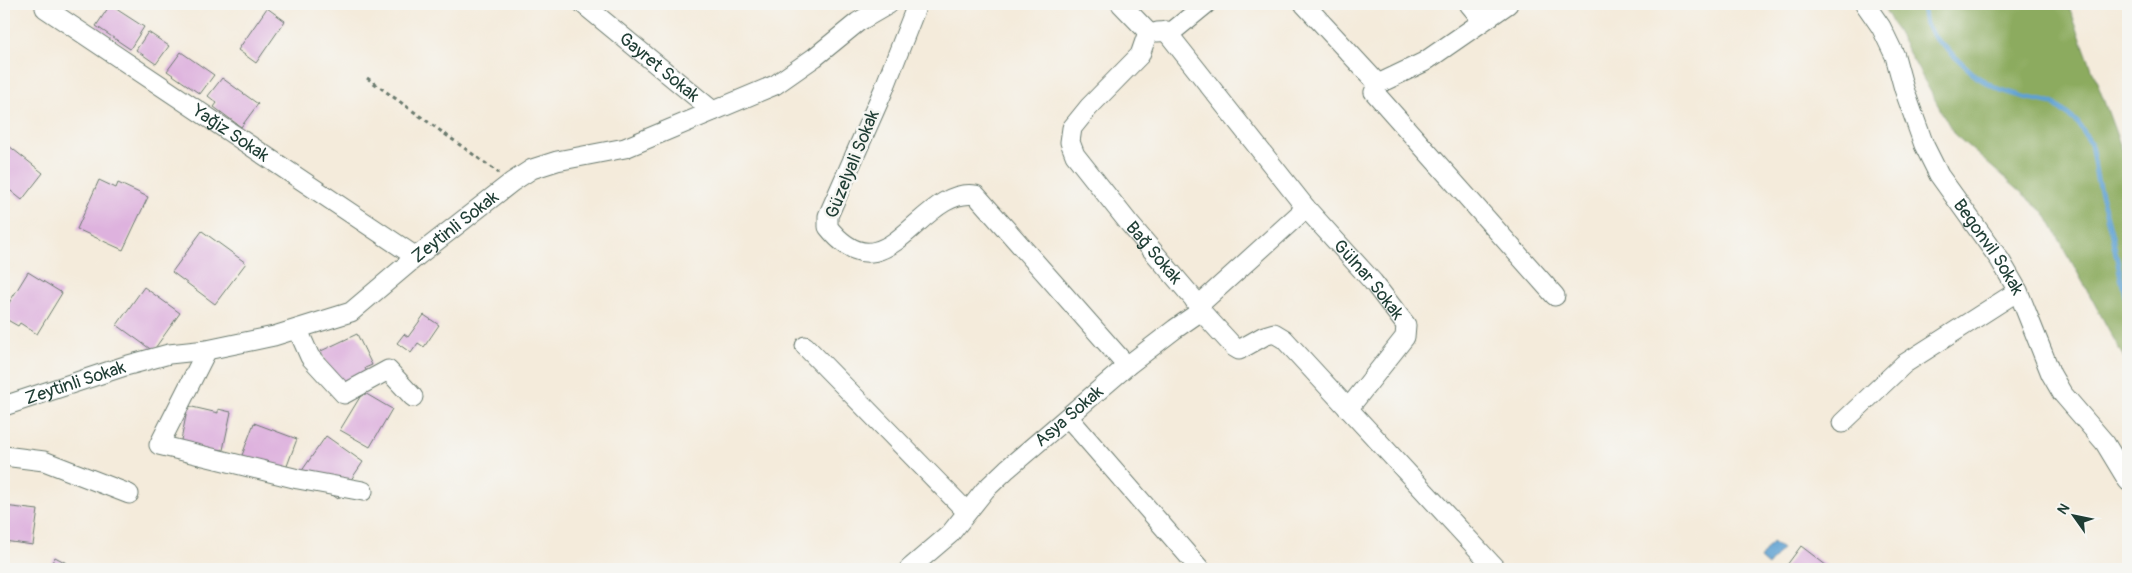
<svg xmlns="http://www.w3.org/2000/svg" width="2132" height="573" font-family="Pangolin,sans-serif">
	<rect width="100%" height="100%" fill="#f6f6f2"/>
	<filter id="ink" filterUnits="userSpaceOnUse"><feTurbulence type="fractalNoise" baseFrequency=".02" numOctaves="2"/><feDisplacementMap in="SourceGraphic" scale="10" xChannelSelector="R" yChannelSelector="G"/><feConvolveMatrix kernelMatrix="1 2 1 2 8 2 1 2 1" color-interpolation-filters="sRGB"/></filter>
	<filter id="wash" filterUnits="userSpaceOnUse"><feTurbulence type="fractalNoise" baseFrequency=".0096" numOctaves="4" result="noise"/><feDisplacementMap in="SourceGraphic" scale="20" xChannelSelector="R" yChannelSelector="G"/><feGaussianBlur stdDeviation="1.12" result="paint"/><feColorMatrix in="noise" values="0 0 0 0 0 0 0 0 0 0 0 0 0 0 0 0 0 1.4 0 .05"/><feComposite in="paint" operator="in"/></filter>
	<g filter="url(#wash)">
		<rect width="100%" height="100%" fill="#f4ebdb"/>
		<!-- forest -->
		<path fill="#8cab5f" stroke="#56744a" d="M1882 4H2068L2128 166V365L2045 213 1954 134Z"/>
		<!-- water -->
		<path fill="#5fa1d2" stroke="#3f6f83" d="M1772 542 1782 549 1768 566 1760 559Z"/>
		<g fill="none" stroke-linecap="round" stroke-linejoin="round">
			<!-- stream -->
			<path stroke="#5fa1d2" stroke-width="5" d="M1922 4 1926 24 1935 38 1977 77 1998 89 2024 97 2053 103 2078 123 2091 144 2097 179 2112 236 2125 296 2128 302"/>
		</g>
		<g id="blocks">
			<!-- building -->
			<g fill="#deb2de">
				<path d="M110 5 144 27 130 49 96 26Z"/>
				<path d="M267 8 285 21 256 63 238 50Z"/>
				<path d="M148 32 169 46 156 64 136 50Z"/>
				<path d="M181 52 214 75 200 94 167 71Z"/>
				<path d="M222 78 258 104 241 127 214 107 217 103 208 96Z"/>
				<path d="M4 142 43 173 22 200 6 187 4 190Z"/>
				<path d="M99 180 116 188 118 183 148 197 123 250 77 229Z"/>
				<path d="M202 231 246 263 215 304 172 272Z"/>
				<path d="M28 272 62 293 37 334 20 323 18 326 4 318V311Z"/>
				<path d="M144 287 180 313 153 351 117 325Z"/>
				<path d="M424 315 439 325 424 347 418 343 411 353 397 343 404 334 408 337Z"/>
				<path d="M357 334 372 365 365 368 368 374 338 388 321 351Z"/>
				<path d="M363 392 392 409 370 447 340 430Z"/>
				<path d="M188 406 218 413V409L231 412 223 450 218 449 216 460 180 445Z"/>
				<path d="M254 423 297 439 284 474 241 458Z"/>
				<path d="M326 436 363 462 338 499 301 472Z"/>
				<path d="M4 506 38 510 33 545 4 541Z"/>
				<path d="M1801 546 1831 569H1784Z"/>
				<path d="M55 557 78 569H48Z"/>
			</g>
		</g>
	</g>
	<g filter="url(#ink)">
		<use href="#blocks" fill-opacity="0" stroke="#6a7a6e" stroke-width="1"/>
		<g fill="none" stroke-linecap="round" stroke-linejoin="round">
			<!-- minor casing -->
			<g stroke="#6a7a6e" stroke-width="21">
				<g id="minor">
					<path id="s1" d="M583 4 713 111"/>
					<path d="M915 4V10L884 89 828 216V227C887 302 920 185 976 195L1127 366"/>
					<path d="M1121 4 1148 32"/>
					<path d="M1304 4 1378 84"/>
					<path d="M1469 4 1483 21"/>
					<path d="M1508 4 1424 62 1378 84 1374 92 1555 296"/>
					<path id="s2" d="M1865 4 1881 27 1895 56 1904 89 1924 145 1939 175 2000 260 2018 291 2051 374 2062 393 2105 443 2128 481"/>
					<path id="s3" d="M45 8 416 257"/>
					<path id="s4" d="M1166 31 1306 208 1373 282 1406 325 1405 337 1348 409"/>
					<path id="s5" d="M1148 32 1140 55 1089 107 1072 128 1070 142 1075 155 1128 222 1193 298 1201 311 1234 347 1239 350 1264 336 1274 333 1284 339 1496 569"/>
					<path d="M1157 32 1173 31 1206 4"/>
					<path d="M1198 306 1306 208"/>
					<path d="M298 330 310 357 344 394 388 370 413 397"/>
					<path d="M805 346 967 512"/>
					<path d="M207 350 159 445 298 479 363 491"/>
					<path id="s6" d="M4 406 125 366 169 354 207 350 274 336 351 312 416 257 512 182 532 169 557 161 625 148 775 85 815 57 858 22 889 4"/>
					<path d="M1068 417 1200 569"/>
					<path d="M1842 423 1904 364 2018 291"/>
					<path d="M4 456 44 461 129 494"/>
					<path id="s7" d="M909 569 950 534 985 490 1007 469 1127 366 1175 329 1201 311"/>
				</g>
			</g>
			<!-- path -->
			<path stroke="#6a7a6e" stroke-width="3" stroke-dasharray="4 4" stroke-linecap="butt" d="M367 78 499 173"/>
			<!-- minor -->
			<use href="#minor" stroke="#fff" stroke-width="19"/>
		</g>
	</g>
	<g text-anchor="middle" stroke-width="5" stroke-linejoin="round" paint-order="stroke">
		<!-- street labels -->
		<g font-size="18" fill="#1f3d34" stroke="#f6f6f2">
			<text dy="6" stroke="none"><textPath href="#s1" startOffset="99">Gayret Sokak</textPath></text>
			<text dy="6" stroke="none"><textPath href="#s3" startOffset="224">Yağiz Sokak</textPath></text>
			<text transform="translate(852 164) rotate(-68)" y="6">Güzelyali Sokak</text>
			<text dy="6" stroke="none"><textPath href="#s6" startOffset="495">Zeytinli Sokak</textPath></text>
			<text dy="6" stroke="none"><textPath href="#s2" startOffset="275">Begonvil Sokak</textPath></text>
			<text dy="6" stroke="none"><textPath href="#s5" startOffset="278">Bağ Sokak</textPath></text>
			<text dy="6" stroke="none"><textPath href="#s4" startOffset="321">Gülnar Sokak</textPath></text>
			<text dy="6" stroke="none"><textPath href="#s6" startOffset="75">Zeytinli Sokak</textPath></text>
			<text dy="6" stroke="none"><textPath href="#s7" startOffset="222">Asya Sokak</textPath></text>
		</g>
	</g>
	<!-- margin -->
	<rect width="2132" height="573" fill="none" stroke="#f6f6f2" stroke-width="20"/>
	<!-- north arrow -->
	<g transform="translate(2074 516) rotate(303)" stroke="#f6f6f2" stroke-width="4" paint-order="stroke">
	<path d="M0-4L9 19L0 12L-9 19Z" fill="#1f3d34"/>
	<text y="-8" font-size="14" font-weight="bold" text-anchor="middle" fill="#1f3d34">N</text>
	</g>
</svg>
